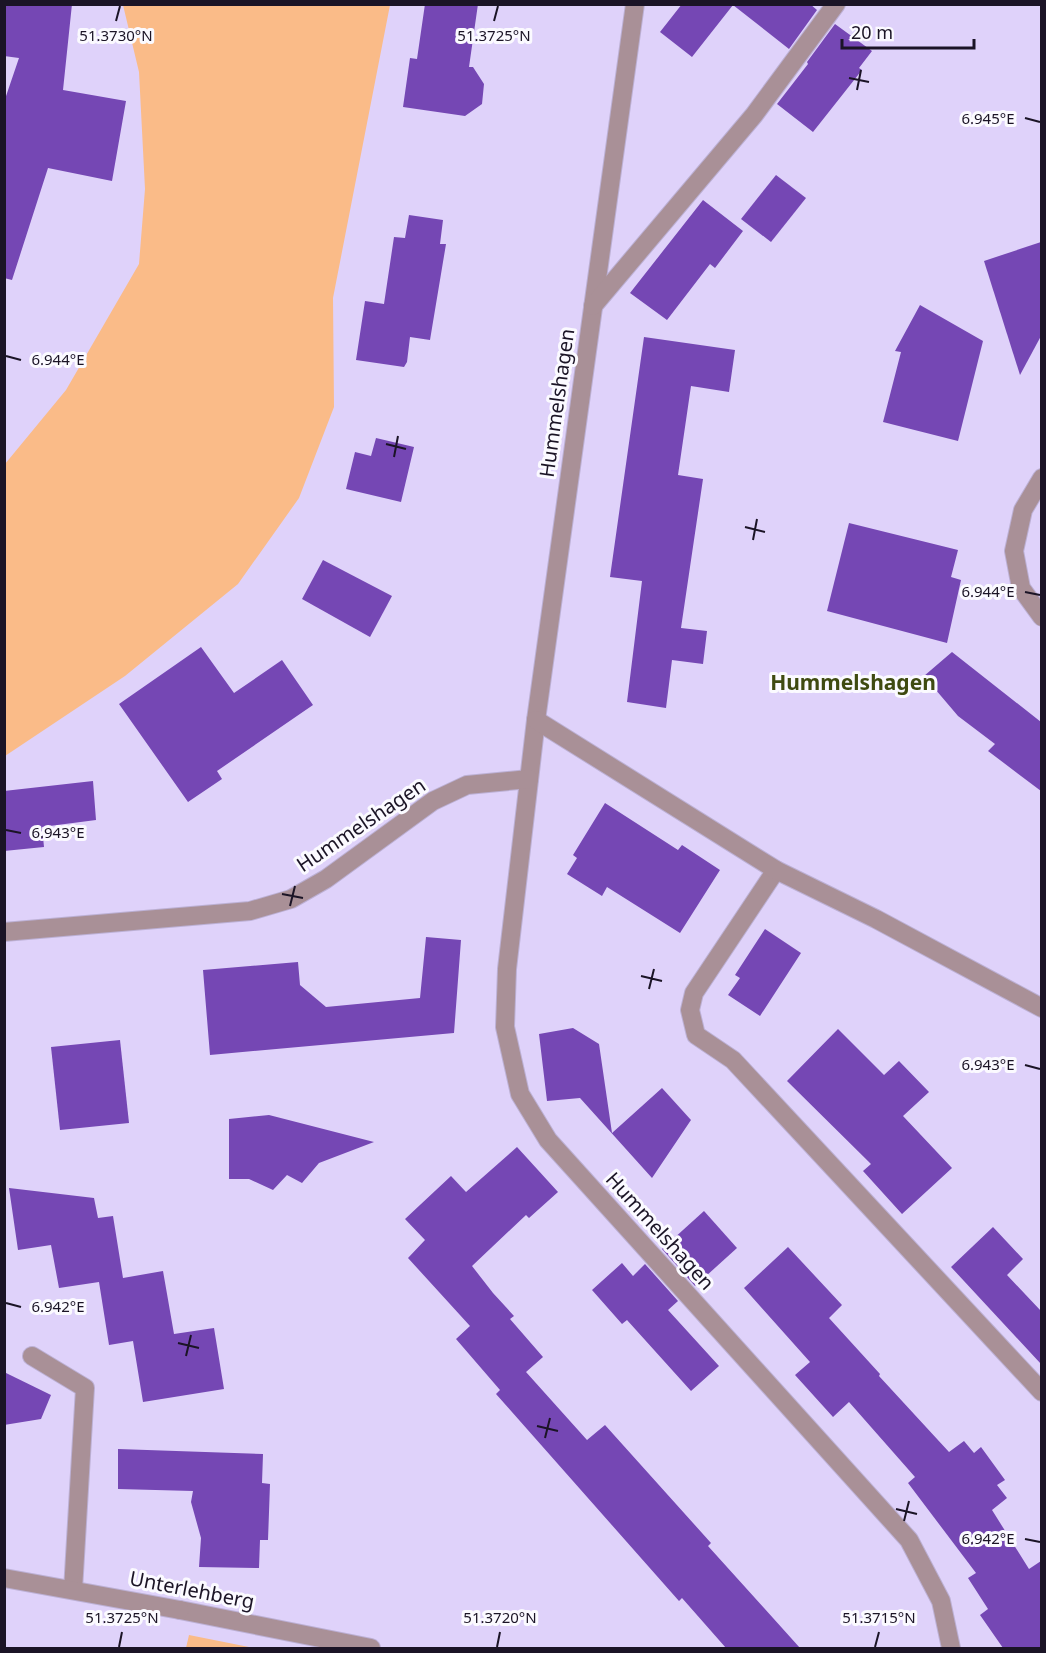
<svg xmlns="http://www.w3.org/2000/svg" width="1046" height="1653" font-family="'Noto Sans',sans-serif">
	<rect width="100%" height="100%" fill="#dfd2fa"/>
	<!-- green -->
	<g fill="#fabb88">
		<path d="M123 5H390L333 298 334 407 299 498 238 584 125 676 5 756V464L66 390 139 264 145 189 139 72Z"/>
		<path d="M189 1635 254 1648H186Z"/>
	</g>
	<!-- building -->
	<g fill="#7547b4">
		<path d="M4 4H72L63 90 126 101 112 181 48 168 12 280 4 278V102L19 58 4 56Z"/>
		<path d="M425 4H478L469 67H473L484 84 482 104 465 116 403 107 410 58 417 59Z"/>
		<path d="M682 4H810L817 10 789 49 733 5 692 57 660 32Z"/>
		<path d="M835 24 872 51 859 68 862 70 813 132 777 104 808 64 807 62Z"/>
		<path d="M776 175 806 198 771 242 741 219Z"/>
		<path d="M703 200 743 231 715 268 710 264 667 320 630 293Z"/>
		<path d="M409 215 443 220 440 244H446L430 340 410 337 407 362 404 367 356 360 365 301 384 304 394 237 405 238Z"/>
		<path d="M1041 242V336L1020 375 984 261Z"/>
		<path d="M920 305 983 341 958 441 883 422 901 352 895 351Z"/>
		<path d="M644 337 735 350 729 392 691 386 678 475 703 479 681 628 707 631 703 664 672 660 666 708 627 702 642 581 610 577Z"/>
		<path d="M376 438 414 447 401 502 346 489 355 452 371 456Z"/>
		<path d="M849 523 958 550 951 577 961 580 947 643 827 611Z"/>
		<path d="M323 560 392 596 370 637 302 599Z"/>
		<path d="M201 647 234 693 282 660 313 705 217 771 222 779 188 802 119 704Z"/>
		<path d="M952 652 1041 722V791L988 751 995 744 958 716 924 676Z"/>
		<path d="M93 781 96 820 42 827 44 847 4 851V791Z"/>
		<path d="M605 803 678 850 682 845 720 870 680 933 607 887 602 896 567 874 577 858 573 855Z"/>
		<path d="M765 929 801 953 760 1016 728 995 740 978 735 975Z"/>
		<path d="M426 937 461 940 454 1033 210 1055 203 970 298 962 300 985 326 1007 420 998Z"/>
		<path d="M573 1028 599 1044 612 1133 662 1088 691 1120 652 1178 580 1098 547 1101 539 1034Z"/>
		<path d="M838 1029 884 1075 899 1061 929 1092 903 1116 952 1168 902 1214 863 1171 871 1164 787 1081Z"/>
		<path d="M120 1040 129 1123 60 1130 51 1047Z"/>
		<path d="M269 1115 374 1142 319 1163 302 1183 287 1175 273 1190 249 1179H229V1119Z"/>
		<path d="M517 1147 558 1192 529 1218 526 1215 472 1266 493 1293 514 1316 510 1319 543 1357 526 1372 587 1440 605 1425 711 1543 708 1546 800 1648H726L682 1598 679 1601 496 1394 500 1390 456 1339 470 1326 408 1258 425 1240 405 1219 451 1176 466 1192Z"/>
		<path d="M9 1188 94 1198 98 1218 113 1216 123 1278 163 1271 174 1334 214 1328 224 1389 143 1402 133 1341 109 1345 99 1282 59 1288 51 1245 18 1250Z"/>
		<path d="M704 1211 737 1248 695 1286 662 1249Z"/>
		<path d="M993 1227 1023 1259 1007 1275 1041 1311V1364L951 1267Z"/>
		<path d="M788 1247 842 1305 829 1318 880 1374 879 1376 949 1452 964 1441 974 1453 981 1447 1005 1480 997 1485 1007 1498 992 1510 1029 1569 1041 1561V1648H1003L980 1615 988 1609 968 1578 976 1573 908 1483 915 1477 849 1402 833 1417 795 1375 810 1362 744 1288Z"/>
		<path d="M622 1263 633 1276 645 1264 678 1301 668 1310 719 1366 691 1391 627 1320 622 1324 592 1290Z"/>
		<path d="M4 1372 51 1395 41 1419 4 1425Z"/>
		<path d="M118 1449 263 1454 262 1483 270 1484 268 1540H260L259 1568 199 1567 201 1538 191 1502 193 1491 118 1489Z"/>
	</g>
	<g fill="none" stroke-linecap="round" stroke-linejoin="round">
		<!-- lane casing -->
		<g stroke="#bcb0d4" stroke-width="20">
			<g id="lane">
				<path d="M776 870 694 993 690 1010 696 1035 733 1060 1042 1392"/>
				<path d="M32 1356 85 1388 73 1590"/>
				<path d="M180 1610 371 1648"/>
			</g>
		</g>
		<!-- street casing -->
		<g stroke="#bcb0d4" stroke-width="20">
			<g id="street">
				<path d="M635 4 536 720 507 969 505 1027 520 1094 548 1140 909 1540 941 1601 951 1648"/>
				<path d="M593 306 754 115 836 4"/>
				<path d="M1042 478 1023 510 1014 551 1021 588 1042 617"/>
				<path d="M536 720 776 870 876 919 1042 1008"/>
				<path d="M4 932 250 911 291 899 326 879 433 801 467 785 529 779"/>
				<path d="M4 1578 180 1610"/>
			</g>
		</g>
		<!-- lane -->
		<use href="#lane" stroke="#a99097" stroke-width="18"/>
		<!-- street -->
		<use href="#street" stroke="#a99097" stroke-width="18"/>
	</g>
	<!-- ticks -->
	<path fill="none" stroke="#1b1426" stroke-width="2" d="M116 21 120 6M494 21 498 6M849 78 869 82M857 90 861 70M1025 118 1040 122M6 356 21 360M386 444 406 449M394 457 398 436M745 527 765 532M753 540 757 519M1025 592 1040 595M6 830 21 833M282 894 303 898M290 906 295 886M641 976 662 981M649 989 654 969M1025 1065 1040 1069M6 1303 21 1307M178 1343 199 1348M186 1356 191 1335M537 1426 558 1431M545 1438 550 1418M896 1509 917 1514M904 1521 909 1501M1025 1539 1040 1542M119 1647 122 1632M497 1647 500 1632M875 1647 879 1632"/>
	<g text-anchor="middle" stroke-width="6" stroke-linejoin="round" paint-order="stroke">
		<!-- street labels -->
		<g font-size="20" fill="#1b1426" stroke="#fbfaff">
			<text transform="translate(557 403) rotate(-82)" y="7">Hummelshagen</text>
			<text transform="translate(361 825) rotate(-34)" y="7">Hummelshagen</text>
			<text transform="translate(660 1231) rotate(48)" y="7">Hummelshagen</text>
			<text transform="translate(192 1590) rotate(11)" y="7">Unterlehberg</text>
		</g>
		<!-- neighbourhood labels -->
		<g font-size="21" font-weight="bold" fill="#3f4a11" stroke="#fbfaff">
			<text x="853" y="690">Hummelshagen</text>
		</g>
	</g>
	<g font-size="15" text-anchor="middle" fill="#1b1426" stroke="#fbfaff" stroke-width="6" stroke-linejoin="round" paint-order="stroke">
		<text x="116" y="41">51.3730°N</text>
		<text x="494" y="41">51.3725°N</text>
		<text x="988" y="124">6.945°E</text>
		<text x="58" y="365">6.944°E</text>
		<text x="988" y="597">6.944°E</text>
		<text x="58" y="838">6.943°E</text>
		<text x="988" y="1070">6.943°E</text>
		<text x="58" y="1312">6.942°E</text>
		<text x="988" y="1544">6.942°E</text>
		<text x="122" y="1623">51.3725°N</text>
		<text x="500" y="1623">51.3720°N</text>
		<text x="879" y="1623">51.3715°N</text>
	</g>
	<!-- border -->
	<rect width="1046" height="1653" fill="none" stroke="#1b1426" stroke-width="12"/>
	<!-- scale -->
	<path d="M842 39v9h132v-9" fill="none" stroke="#1b1426" stroke-width="3"/>
	<text x="851" y="39" font-size="18" fill="#1b1426" stroke="#fbfaff" stroke-width="4.5" paint-order="stroke">20 m</text>
</svg>
